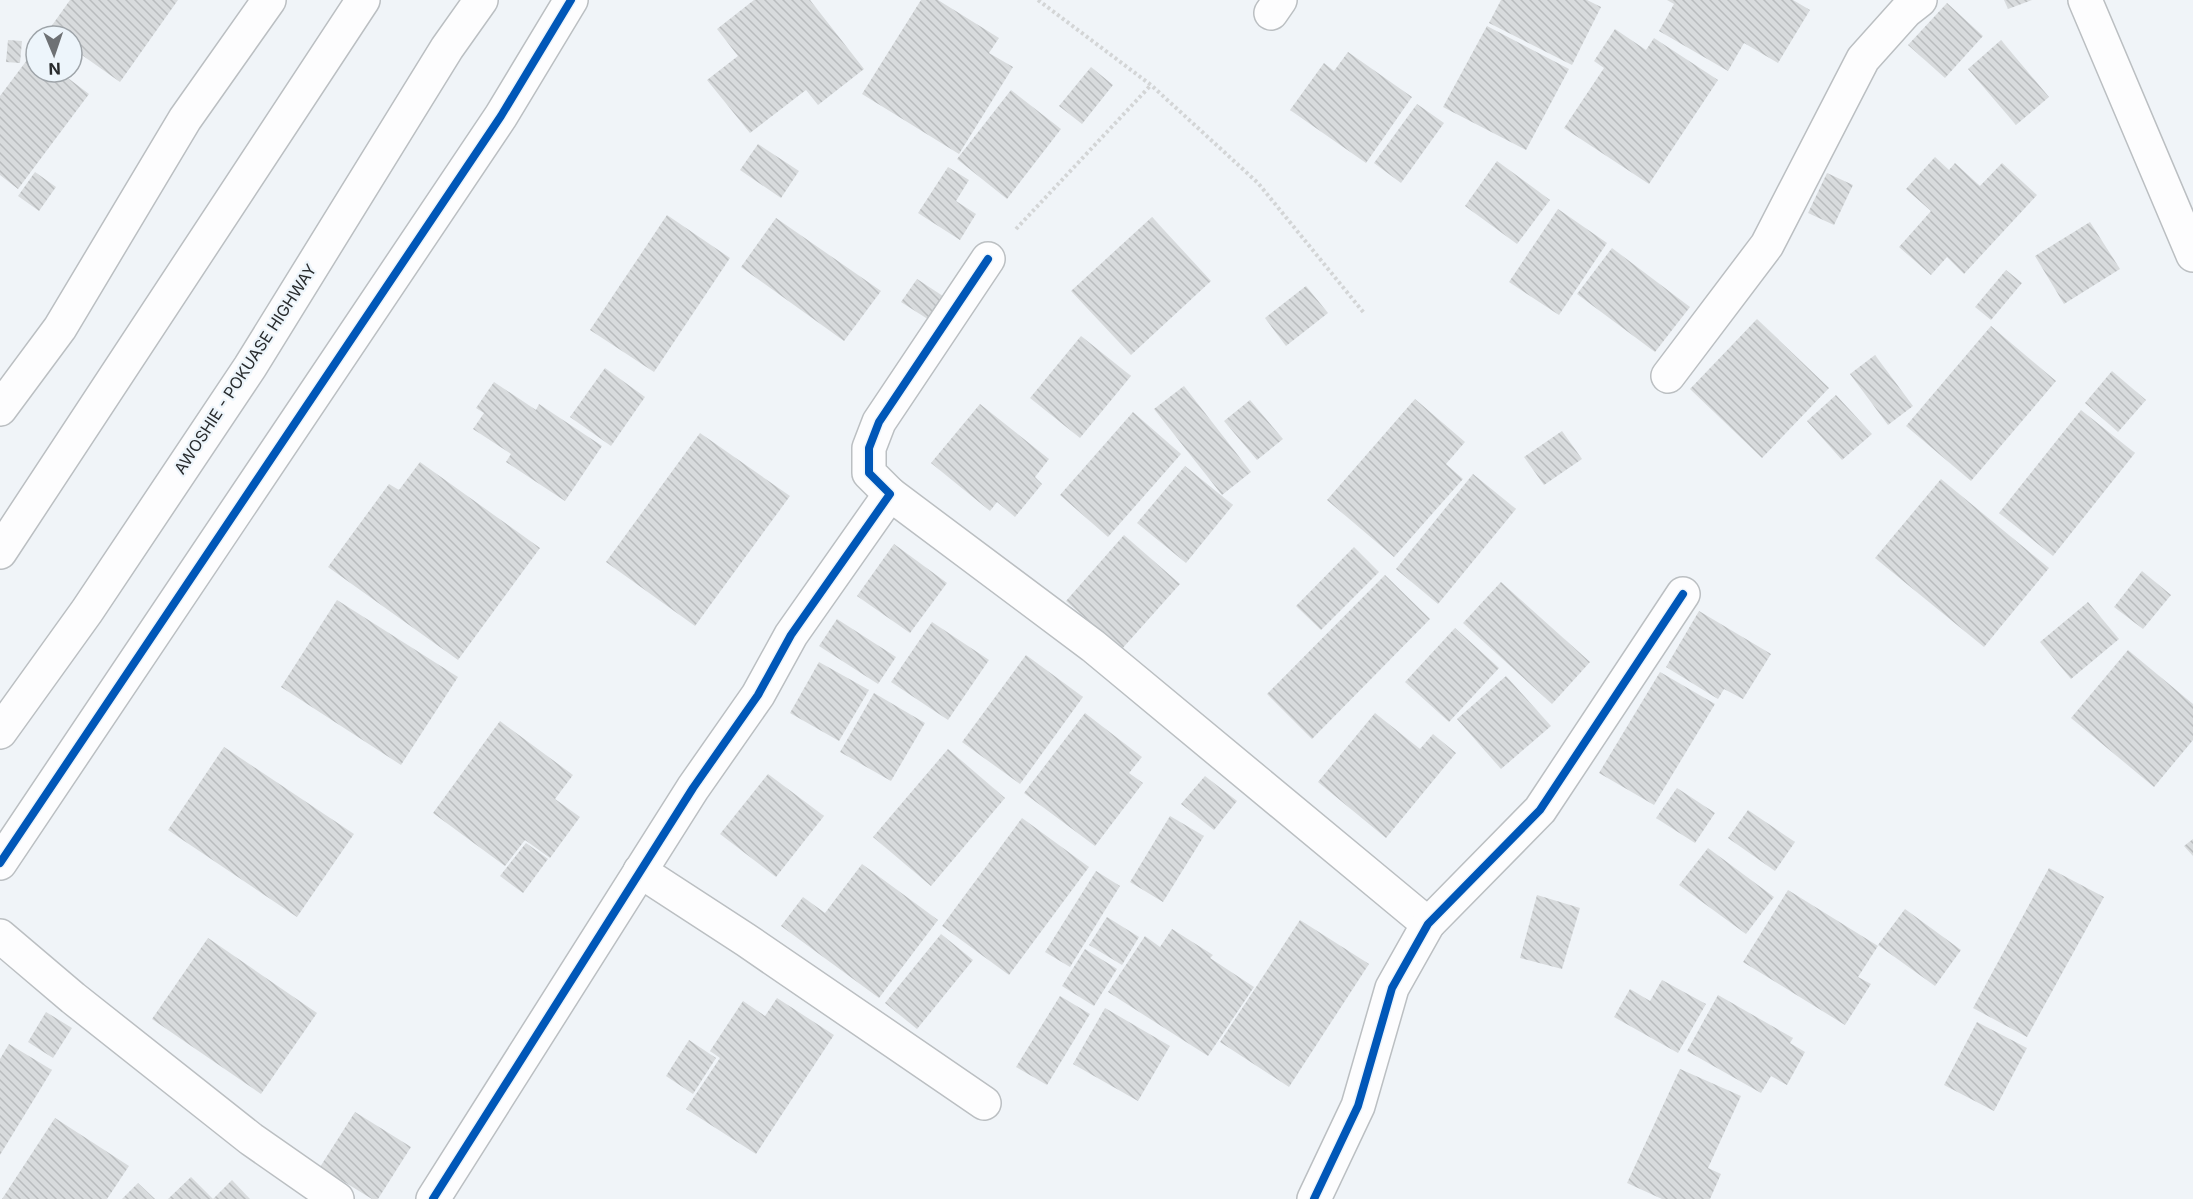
<svg xmlns="http://www.w3.org/2000/svg" width="2193" height="1199" font-family="Inter,sans-serif">
	<defs>
		<pattern id="building-back-hatch" width="6" height="6" patternUnits="userSpaceOnUse" patternTransform="scale(1.5)"><rect width="6" height="6" fill="#d8dbdd"/><path d="M-1 5l2 2M0 0l6 6M5-1l2 2" fill="none" stroke="#b9bcbe"/></pattern>
	</defs>
	<rect width="100%" height="100%" fill="#f0f4f8"/>
	<!-- building -->
	<g fill="url(#building-back-hatch)">
		<path d="M70 0H178L120 82 72 48V36H55L48 31Z"/>
		<path d="M754 0H810L864 69 818 105 806 90 750 133 707 80 738 56 717 29Z"/>
		<path d="M921 0H938L999 38 989 53 1013 67 959 154 862 94Z"/>
		<path d="M1501 0H1587L1601 7 1572 65 1489 23Z"/>
		<path d="M1667 0H1793L1810 10 1778 63 1744 43 1728 71 1659 31 1674 4Z"/>
		<path d="M2004 0H2032L2008 9Z"/>
		<path d="M1947 3 1983 36 1945 78 1908 45Z"/>
		<path d="M1487 26 1569 69 1526 150 1443 107Z"/>
		<path d="M1615 29 1646 50 1654 38 1718 80 1649 184 1564 128 1604 68 1594 61Z"/>
		<path d="M8 40 22 41 20 63 6 62Z"/>
		<path d="M2001 40 2049 97 2016 125 1968 69Z"/>
		<path d="M33 52 36 55V72H60L89 94 18 189 0 175V96Z"/>
		<path d="M1348 52 1412 97 1366 163 1290 110 1324 63 1334 71Z"/>
		<path d="M1091 67 1113 85 1082 124 1059 106Z"/>
		<path d="M1011 90 1061 129 1007 199 957 159Z"/>
		<path d="M1417 104 1444 123 1401 183 1374 163Z"/>
		<path d="M758 144 799 171 781 198 740 170Z"/>
		<path d="M1935 157 1949 170 1955 163 1980 186 2002 163 2037 195 1964 274 1947 257 1931 275 1899 247 1931 211 1906 189Z"/>
		<path d="M1497 161 1550 200 1517 244 1465 206Z"/>
		<path d="M948 167 969 180 956 201 976 214 960 240 918 213Z"/>
		<path d="M35 172 56 187 39 211 18 196Z"/>
		<path d="M1827 173 1853 185 1834 225 1808 213Z"/>
		<path d="M1558 209 1607 243 1559 315 1509 282Z"/>
		<path d="M667 215 730 258 654 372 590 330Z"/>
		<path d="M1152 217 1211 281 1131 355 1071 291Z"/>
		<path d="M776 218 881 291 844 341 741 267Z"/>
		<path d="M2090 222 2120 269 2064 304 2035 256Z"/>
		<path d="M1612 248 1690 307 1655 352 1577 294Z"/>
		<path d="M2006 270 2022 283 1991 320 1975 307Z"/>
		<path d="M917 279 952 302 937 325 901 302Z"/>
		<path d="M1306 286 1328 313 1286 346 1265 318Z"/>
		<path d="M1757 319 1829 388 1762 458 1690 389Z"/>
		<path d="M1991 326 2056 381 1971 481 1906 426Z"/>
		<path d="M1081 336 1131 376 1080 438 1030 398Z"/>
		<path d="M1875 355 1913 406 1888 425 1850 374Z"/>
		<path d="M605 368 645 397 611 446 570 417Z"/>
		<path d="M2112 371 2146 400 2118 432 2085 403Z"/>
		<path d="M494 382 536 410 539 404 602 446 565 501 506 462 511 454 473 429 484 413 476 408Z"/>
		<path d="M1184 386 1251 472 1222 495 1154 409Z"/>
		<path d="M1836 395 1872 434 1842 460 1807 421Z"/>
		<path d="M1415 399 1465 442 1446 464 1463 479 1394 557 1327 500Z"/>
		<path d="M1250 400 1283 439 1257 460 1224 421Z"/>
		<path d="M980 404 1049 459 1035 477 1042 484 1015 517 997 502 990 511 931 463Z"/>
		<path d="M2081 410 2135 453 2053 556 1999 513Z"/>
		<path d="M1133 412 1181 454 1108 537 1060 495Z"/>
		<path d="M1562 431 1582 459 1544 485 1524 457Z"/>
		<path d="M700 433 790 496 695 626 606 562Z"/>
		<path d="M420 462 540 548 458 660 328 567 389 484 399 490Z"/>
		<path d="M1185 466 1233 505 1186 563 1137 523Z"/>
		<path d="M1473 474 1516 509 1438 604 1396 569Z"/>
		<path d="M1941 479 2049 568 1984 647 1875 558Z"/>
		<path d="M1124 535 1180 584 1121 650 1066 601Z"/>
		<path d="M894 544 947 583 910 633 857 596Z"/>
		<path d="M1354 547 1379 572 1321 630 1296 606Z"/>
		<path d="M2142 571 2171 595 2143 629 2114 607Z"/>
		<path d="M1385 575 1430 619 1312 739 1267 694Z"/>
		<path d="M1501 582 1590 662 1552 704 1463 623Z"/>
		<path d="M337 600 458 677 401 765 281 687Z"/>
		<path d="M2088 602 2119 639 2071 679 2040 642Z"/>
		<path d="M1699 611 1771 654 1743 699 1724 689 1718 699 1666 667Z"/>
		<path d="M837 619 896 657 878 684 819 646Z"/>
		<path d="M932 622 989 660 948 720 891 682Z"/>
		<path d="M1455 628 1499 668 1449 722 1405 682Z"/>
		<path d="M2128 650 2193 704V740L2154 787 2071 718Z"/>
		<path d="M1026 655 1083 697 1020 784 962 742Z"/>
		<path d="M819 662 869 690 839 741 790 713Z"/>
		<path d="M1660 672 1715 704 1654 805 1599 773Z"/>
		<path d="M1506 676 1551 726 1501 769 1457 719Z"/>
		<path d="M874 693 925 723 891 781 840 752Z"/>
		<path d="M1085 713 1142 757 1129 773 1143 783 1095 846 1024 793Z"/>
		<path d="M1375 713 1420 749 1433 734 1456 753 1386 838 1318 782Z"/>
		<path d="M500 721 573 775 555 799 580 817 550 858 525 840 505 866 433 813Z"/>
		<path d="M224 747 354 834 297 917 168 830Z"/>
		<path d="M948 749 1005 798 931 886 873 837Z"/>
		<path d="M768 774 824 816 776 877 720 834Z"/>
		<path d="M1205 776 1237 801 1214 830 1181 804Z"/>
		<path d="M1677 788 1715 813 1695 843 1656 818Z"/>
		<path d="M1748 810 1795 842 1775 871 1728 838Z"/>
		<path d="M1170 816 1204 836 1163 902 1130 882Z"/>
		<path d="M1022 818 1089 867 1009 975 942 926Z"/>
		<path d="M2193 839V856L2184 846Z"/>
		<path d="M526 843 548 859 523 893 500 876Z"/>
		<path d="M1708 848 1774 897 1746 934 1679 885Z"/>
		<path d="M862 864 938 920 879 998 781 926 803 897 825 913Z"/>
		<path d="M2049 868 2104 897 2027 1037 1973 1008Z"/>
		<path d="M1096 871 1120 886 1070 967 1045 952Z"/>
		<path d="M1788 890 1878 946 1858 977 1871 984 1845 1025 1743 962Z"/>
		<path d="M1537 895 1580 908 1562 969 1520 958Z"/>
		<path d="M1905 909 1961 950 1935 986 1878 945Z"/>
		<path d="M1107 917 1139 937 1122 965 1089 945Z"/>
		<path d="M1300 920 1369 964 1289 1087 1220 1042Z"/>
		<path d="M1172 929 1213 955 1210 958 1254 987 1208 1056 1108 992 1145 936 1160 947Z"/>
		<path d="M941 934 973 960 917 1029 885 1003Z"/>
		<path d="M208 938 317 1013 261 1094 152 1019Z"/>
		<path d="M1085 949 1117 969 1094 1006 1062 986Z"/>
		<path d="M1662 980 1706 1004 1678 1053 1614 1017 1630 989 1650 1001Z"/>
		<path d="M1718 995 1793 1038 1790 1043 1805 1052 1787 1085 1771 1076 1761 1093 1687 1051Z"/>
		<path d="M1060 996 1090 1014 1047 1085 1016 1067Z"/>
		<path d="M777 998 834 1035 756 1154 686 1109 720 1058 710 1051 743 1001 765 1016Z"/>
		<path d="M1105 1008 1170 1046 1138 1101 1073 1064Z"/>
		<path d="M46 1012 72 1028 53 1058 28 1042Z"/>
		<path d="M1977 1022 2027 1048 1994 1111 1944 1085Z"/>
		<path d="M689 1040 716 1058 693 1094 666 1076Z"/>
		<path d="M9 1044 52 1070 0 1155V1059Z"/>
		<path d="M1680 1069 1741 1096 1708 1168 1721 1174 1710 1199H1662L1627 1183Z"/>
		<path d="M355 1112 411 1147 378 1199H372L320 1167Z"/>
		<path d="M55 1118 129 1166 107 1199H2Z"/>
		<path d="M191 1177 213 1199H168Z"/>
		<path d="M232 1180 250 1199H213Z"/>
		<path d="M138 1183 155 1199H122Z"/>
	</g>
	<g fill="none" stroke-linecap="round" stroke-linejoin="round">
		<!-- minor casing -->
		<g stroke="#bbbfc2" stroke-width="36">
			<g id="minor">
				<path d="M1271 13 1280 0"/>
				<path d="M1668 376 1767 245 1863 59 1906 11 1920 0"/>
				<path d="M890 494 1093 646 1428 924"/>
				<path d="M640 871 746 940 984 1103"/>
				<path d="M0 936 73 998 251 1139 337 1199"/>
				<path d="M433 1199 693 788 758 695 791 635 890 494 869 473V448L879 422 988 259"/>
				<path d="M1314 1199 1358 1106 1392 988 1428 924 1540 810 1683 594"/>
			</g>
		</g>
		<!-- tertiary casing -->
		<g stroke="#bbbfc2" stroke-width="36">
			<g id="tertiary">
				<path d="M2085 0 2193 255"/>
				<path d="M0 409 60 328 185 119 269 0"/>
				<path d="M0 863 501 116 571 0"/>
			</g>
		</g>
		<!-- primary casing -->
		<g stroke="#bbbfc2" stroke-width="36">
			<g id="primary">
				<path d="M0 552 363 0"/>
				<path d="M0 732 87 611 250 367 447 48 481 0"/>
			</g>
		</g>
		<!-- path -->
		<g stroke="#d3d5d6" stroke-width="4" stroke-dasharray="3 3" stroke-linecap="butt">
			<path d="M1038 0 1151 85 1258 183 1364 313"/>
			<path d="M1016 229 1151 85"/>
		</g>
		<!-- minor -->
		<use href="#minor" stroke="#fdfdfe" stroke-width="33"/>
		<!-- tertiary -->
		<use href="#tertiary" stroke="#fdfdfe" stroke-width="33"/>
		<!-- primary -->
		<use href="#primary" stroke="#fdfdfe" stroke-width="33"/>
		<!-- cycleway casing -->
		<g stroke="#edf5fb" stroke-width="11">
			<g id="cycleway">
				<path d="M0 863 501 116 571 0"/>
				<path d="M433 1199 693 788 758 695 791 635 890 494 869 473V448L879 422 988 259"/>
				<path d="M1314 1199 1358 1106 1392 988 1428 924 1540 810 1683 594"/>
			</g>
		</g>
		<!-- cycleway -->
		<use href="#cycleway" stroke="#0057b8" stroke-width="8"/>
	</g>
	<g text-anchor="middle" stroke-width="4.5" stroke-linejoin="round" paint-order="stroke">
		<!-- street labels -->
		<g font-size="16" fill="#282b2d" stroke="#edf5fb">
			<text transform="translate(245 369) rotate(-57)" y="6">AWOSHIE - POKUASE HIGHWAY</text>
		</g>
	</g>
	<!-- north arrow -->
	<g transform="translate(54 54) rotate(178)"><circle r="28" fill="#edf5fb" stroke="#9ea4a9" stroke-width="1.5"/>
	<path d="M0-4.5L10 22L0 15L-10 22Z" fill="#6e7174"/>
	<text y="-9" font-size="16" font-weight="bold" text-anchor="middle" fill="#282b2d">N</text>
	</g>
</svg>
